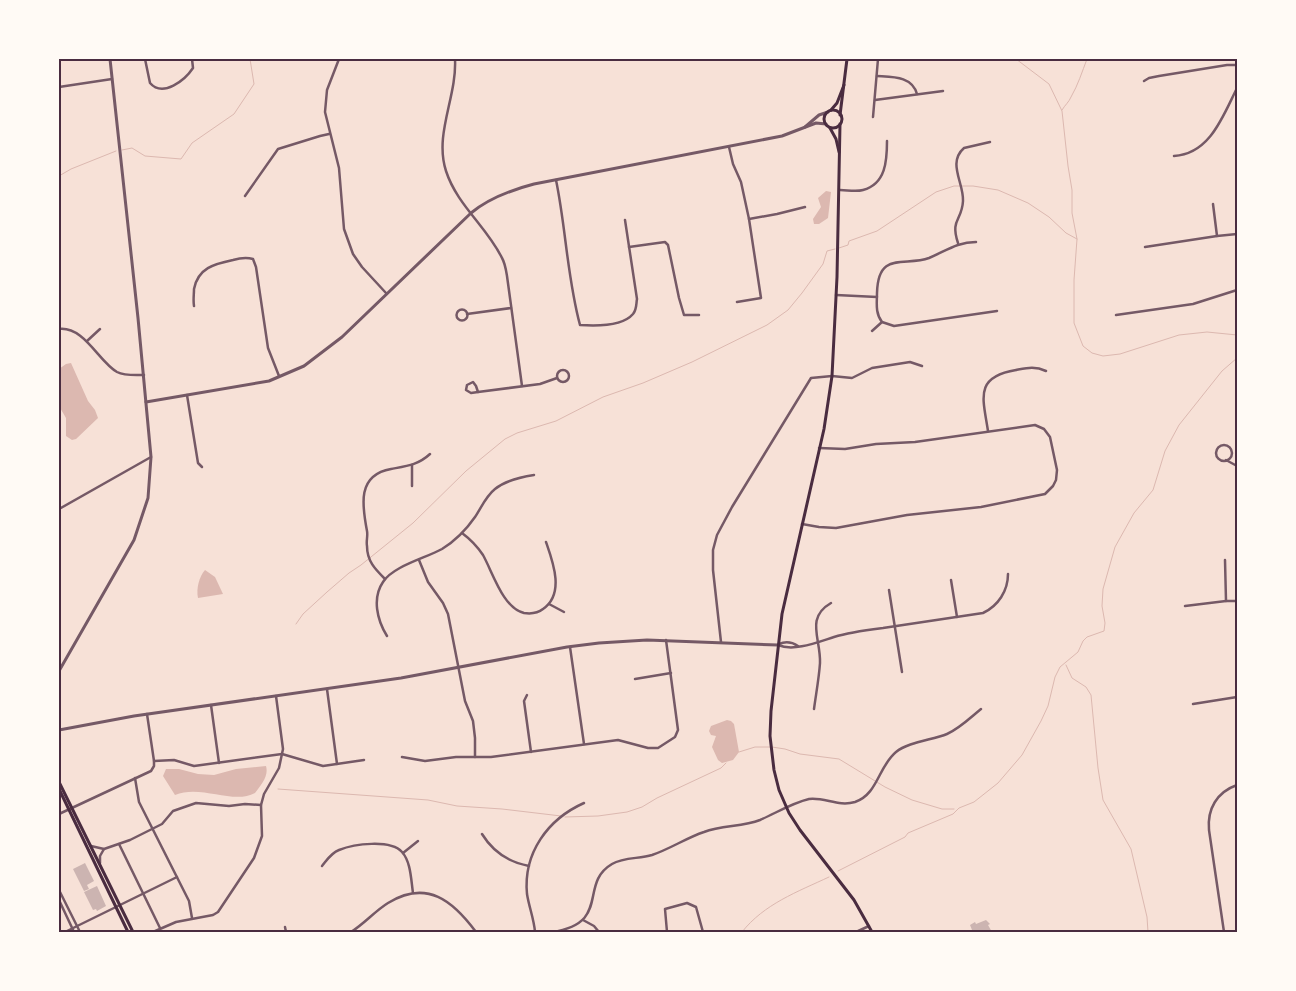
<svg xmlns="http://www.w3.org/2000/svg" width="1296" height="991" font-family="'Noto Sans',sans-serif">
	<rect width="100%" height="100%" fill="#f7e1d7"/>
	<!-- water -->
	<g fill="#dcb8b0">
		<path d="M826 191 831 192 828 218 819 224H814L813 219 821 207 818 198Z"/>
		<path d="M71 363 88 401 95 410 98 418 76 439 72 440 66 436V418L59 406V369L66 364Z"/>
		<path d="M205 570 215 577 223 594 198 598C196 589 199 577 205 570Z"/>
		<path d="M727 720 731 721 734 724 739 752 733 760 722 763 718 760 712 747 716 736 711 735 709 731 711 726Z"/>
		<path d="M266 766C269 776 261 785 255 793 233 805 201 784 175 795L163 776 166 769H179L198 774 214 775 236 769Z"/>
	</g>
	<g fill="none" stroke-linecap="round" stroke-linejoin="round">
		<!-- stream -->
		<g stroke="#dcb8b0" stroke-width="1">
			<path d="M1016 59 1049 84 1062 111 1068 166 1072 190V213L1077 239 1074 280V323L1083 346 1092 353 1103 356 1120 354 1179 335 1207 332 1237 335"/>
			<path d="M1062 110C1065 105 1069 102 1071 97 1078 85 1082 72 1087 59"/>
			<path d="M122 150 132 148 145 156 181 159 192 143 234 114 254 84 250 59"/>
			<path d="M59 176 71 169 116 151"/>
			<path d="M839 248 848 245 849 241 877 231 936 192 954 186H973L998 190 1028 203 1049 217 1066 233 1077 239"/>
			<path d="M296 624 303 614 327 592 349 573 361 565 413 523 466 471 505 439 517 433 556 421 603 397 643 383 692 362 767 325 788 310 802 293 823 264 827 251 835 249"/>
			<path d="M1066 665 1072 678 1086 687 1091 695 1098 768 1103 800 1131 849 1147 917 1148 932"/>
			<path d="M739 752 755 747H772L785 749 800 754 839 759 885 787 912 800 942 809H954"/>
			<path d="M278 789 428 800 457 806 502 809 561 816"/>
			<path d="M565 817 598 816 627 812 642 807 657 798 721 768 726 763"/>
			<path d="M838 871 905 837 908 833 953 814 959 808 974 802 998 783 1022 755 1041 721 1048 706 1055 677 1060 667 1078 652 1083 641 1087 637 1104 631 1105 623 1102 606 1103 589 1115 547 1134 513 1153 490 1165 451 1179 425 1222 371 1237 358"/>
			<path d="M742 932C764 904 797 892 829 877"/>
		</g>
	</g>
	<!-- building -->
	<g fill="#ccb4b1">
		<path d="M85 863 94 881 87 885 89 889 84 891 73 869Z"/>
		<path d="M97 886 106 906 97 911 96 909 93 910 84 892Z"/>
		<path d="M986 920 990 924 988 925 992 932H967L972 930 970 925 975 922 976 924Z"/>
	</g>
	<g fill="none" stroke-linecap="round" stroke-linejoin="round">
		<!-- minor -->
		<g stroke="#755966" stroke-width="2.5">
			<path d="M145 59 150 83C163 98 185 80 193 68L192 59"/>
			<path d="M339 59 327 90 325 112 339 168 344 229 353 254 362 267 386 293"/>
			<path d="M455 59C457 97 434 134 446 171 457 205 487 227 502 258 505 263 506 270 507 276L522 386"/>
			<path d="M877 76C893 77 912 76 917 94"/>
			<path d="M1144 81 1149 78 1159 76 1227 65H1237"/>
			<path d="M59 87 112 79"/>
			<path d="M875 100 943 91"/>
			<path d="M873 117 878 59"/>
			<path d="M729 147 733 164 741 182 749 219 761 298 737 302"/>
			<path d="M1174 156C1210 154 1223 116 1237 88"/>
			<path d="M556 180C566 228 567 277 580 325 595 326 622 327 633 314 637 309 636 304 637 299L625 220"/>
			<path d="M840 190C847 190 856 192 863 190 886 184 887 160 887 141"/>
			<path d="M245 196 278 149 320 136 329 134"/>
			<path d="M1213 204 1217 236"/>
			<path d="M749 219 777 214 805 207"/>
			<path d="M976 242C957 242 946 251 929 258 905 267 878 250 877 293 877 303 875 313 882 322L894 326 997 311"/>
			<path d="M958 243C950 219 962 221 963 201 964 183 947 163 964 148L990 142"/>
			<path d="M629 247 665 242 668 245 679 298 684 315H699"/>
			<path d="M1145 247 1217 236 1237 234"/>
			<path d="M836 295 877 297"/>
			<path d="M194 306C193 300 194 295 194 289 198 268 214 264 233 260 240 258 246 257 253 259L256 267 268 348 279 376"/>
			<circle cx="462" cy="315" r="5.5"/>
			<path d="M467 314 511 308"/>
			<path d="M1116 315 1193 304 1237 290"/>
			<path d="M59 329C84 326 99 362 117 372 125 376 134 375 144 375"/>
			<path d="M872 331 882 322"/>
			<path d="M87 341 100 329"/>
			<circle cx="563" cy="376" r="6"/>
			<path d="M473 382 476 386 478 392 471 393 466 390 467 385Z"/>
			<path d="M478 392 540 384 557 378"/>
			<path d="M187 395 198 463 202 467"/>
			<path d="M988 431C983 398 974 377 1016 370 1027 368 1035 366 1046 371"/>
			<circle cx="1224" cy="453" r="8"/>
			<path d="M1226 460 1237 466"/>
			<path d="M412 465V486"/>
			<path d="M59 509 151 457"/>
			<path d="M802 524 819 527 836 528 907 515 981 507 1045 494 1053 486 1056 480 1057 470 1050 437 1044 429 1035 425 915 442 876 444 845 449 819 448"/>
			<path d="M462 533C470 539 477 546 483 555 493 573 503 608 524 613 531 614 538 613 543 609 565 594 553 562 546 542"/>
			<path d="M419 560 428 582 443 603 448 614 465 701 473 721 475 738V757"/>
			<path d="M1225 560 1226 601"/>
			<path d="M385 579C375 569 367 561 367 546 366 541 368 536 367 531 362 505 357 475 391 469 407 466 418 465 430 454"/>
			<path d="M951 580 957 617"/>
			<path d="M889 590 902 672"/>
			<path d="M549 604 564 612"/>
			<path d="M1185 606 1226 601H1237"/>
			<path d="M387 636C377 620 372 598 383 582 393 566 426 558 442 549 455 541 466 530 475 517 481 508 486 496 495 489 505 481 521 477 534 475"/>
			<path d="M721 642 713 570V550L717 535 732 507 811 378 832 376 852 378 872 368 910 362 922 366"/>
			<path d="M779 644C786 641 792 642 798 646"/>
			<path d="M778 645C794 652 818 642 834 637 850 632 867 630 883 628 916 623 950 618 983 613 998 606 1008 591 1008 574"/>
			<path d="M570 647 584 744"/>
			<path d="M635 679 671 673"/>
			<path d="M327 689 337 764"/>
			<path d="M527 695 524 701 531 752"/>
			<path d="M1193 704 1237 697"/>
			<path d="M211 705 219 763"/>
			<path d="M814 709C816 694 819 678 820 663 821 639 805 618 831 603"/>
			<path d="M402 757 425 761 456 757H491L618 740 648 748H658L675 737 678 730 666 640"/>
			<path d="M154 761 174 760 194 766 282 754 323 766 364 760"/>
			<path d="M135 778 139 802 189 901 192 918"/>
			<path d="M59 814 151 771 154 766V761L147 714"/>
			<path d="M482 834C493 852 508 862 529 866"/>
			<path d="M119 844 160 928"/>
			<path d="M91 846 104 849 130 840 162 824 173 811 196 803 229 806 245 804 261 805"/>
			<path d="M403 853 418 841"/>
			<path d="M100 863V856L104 849"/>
			<path d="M322 866C327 860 331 853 339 850 354 844 390 839 402 852 411 862 411 880 413 893"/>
			<path d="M59 890 80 932"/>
			<path d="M59 900 74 932"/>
			<path d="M583 920 594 926 599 932"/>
			<path d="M285 927 286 932"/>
			<path d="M65 932 177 877"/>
			<path d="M153 932 176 922 213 915 218 912 254 858 262 836 261 805 264 794 279 768 283 749 276 696"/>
			<path d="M351 932C364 924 375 911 388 903 427 879 453 901 476 932"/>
			<path d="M535 932C534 919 529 907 527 894 523 853 548 819 584 803"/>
			<path d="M552 932C612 923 578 884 612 864 624 857 639 859 652 855 670 849 686 838 704 832 722 825 742 827 760 820 776 813 792 803 809 799 825 797 838 807 855 802 878 794 878 767 896 752 908 742 932 740 947 734 959 729 970 718 981 709"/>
			<path d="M667 932 665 909 687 903 696 907 703 932"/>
			<path d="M856 932 869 926"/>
			<path d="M1224 932 1209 830C1207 809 1217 792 1237 785"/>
		</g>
		<!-- tertiary -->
		<g stroke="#755966" stroke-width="3">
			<path d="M805 127 819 115 828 112"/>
			<path d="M146 402 269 381 304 366 342 337 471 213C489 198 511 190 534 184L782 136 816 123 826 124"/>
			<path d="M59 671 134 540 148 498 151 457 138 318 110 59"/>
			<path d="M59 730 134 716 401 678 567 647 599 643 647 640 778 645"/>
		</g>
		<!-- secondary -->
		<g stroke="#4a2c40" stroke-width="3">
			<path d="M831 110 837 103 844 85"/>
			<circle cx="833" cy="119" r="9"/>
			<path d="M840 115 847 59"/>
			<path d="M840 124 837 277 832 376 824 429 782 614 771 711 770 736 774 770 779 790 789 813 800 830 854 900 872 932"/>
			<path d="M830 128 836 139 839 152"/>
			<path d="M59 782 133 932"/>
			<path d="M59 789 128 932"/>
		</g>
	</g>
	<!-- border -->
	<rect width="1296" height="991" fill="none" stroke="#fffaf5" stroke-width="120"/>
	<rect x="60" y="60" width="1176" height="871" fill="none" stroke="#4a2c40" stroke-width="2"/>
</svg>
